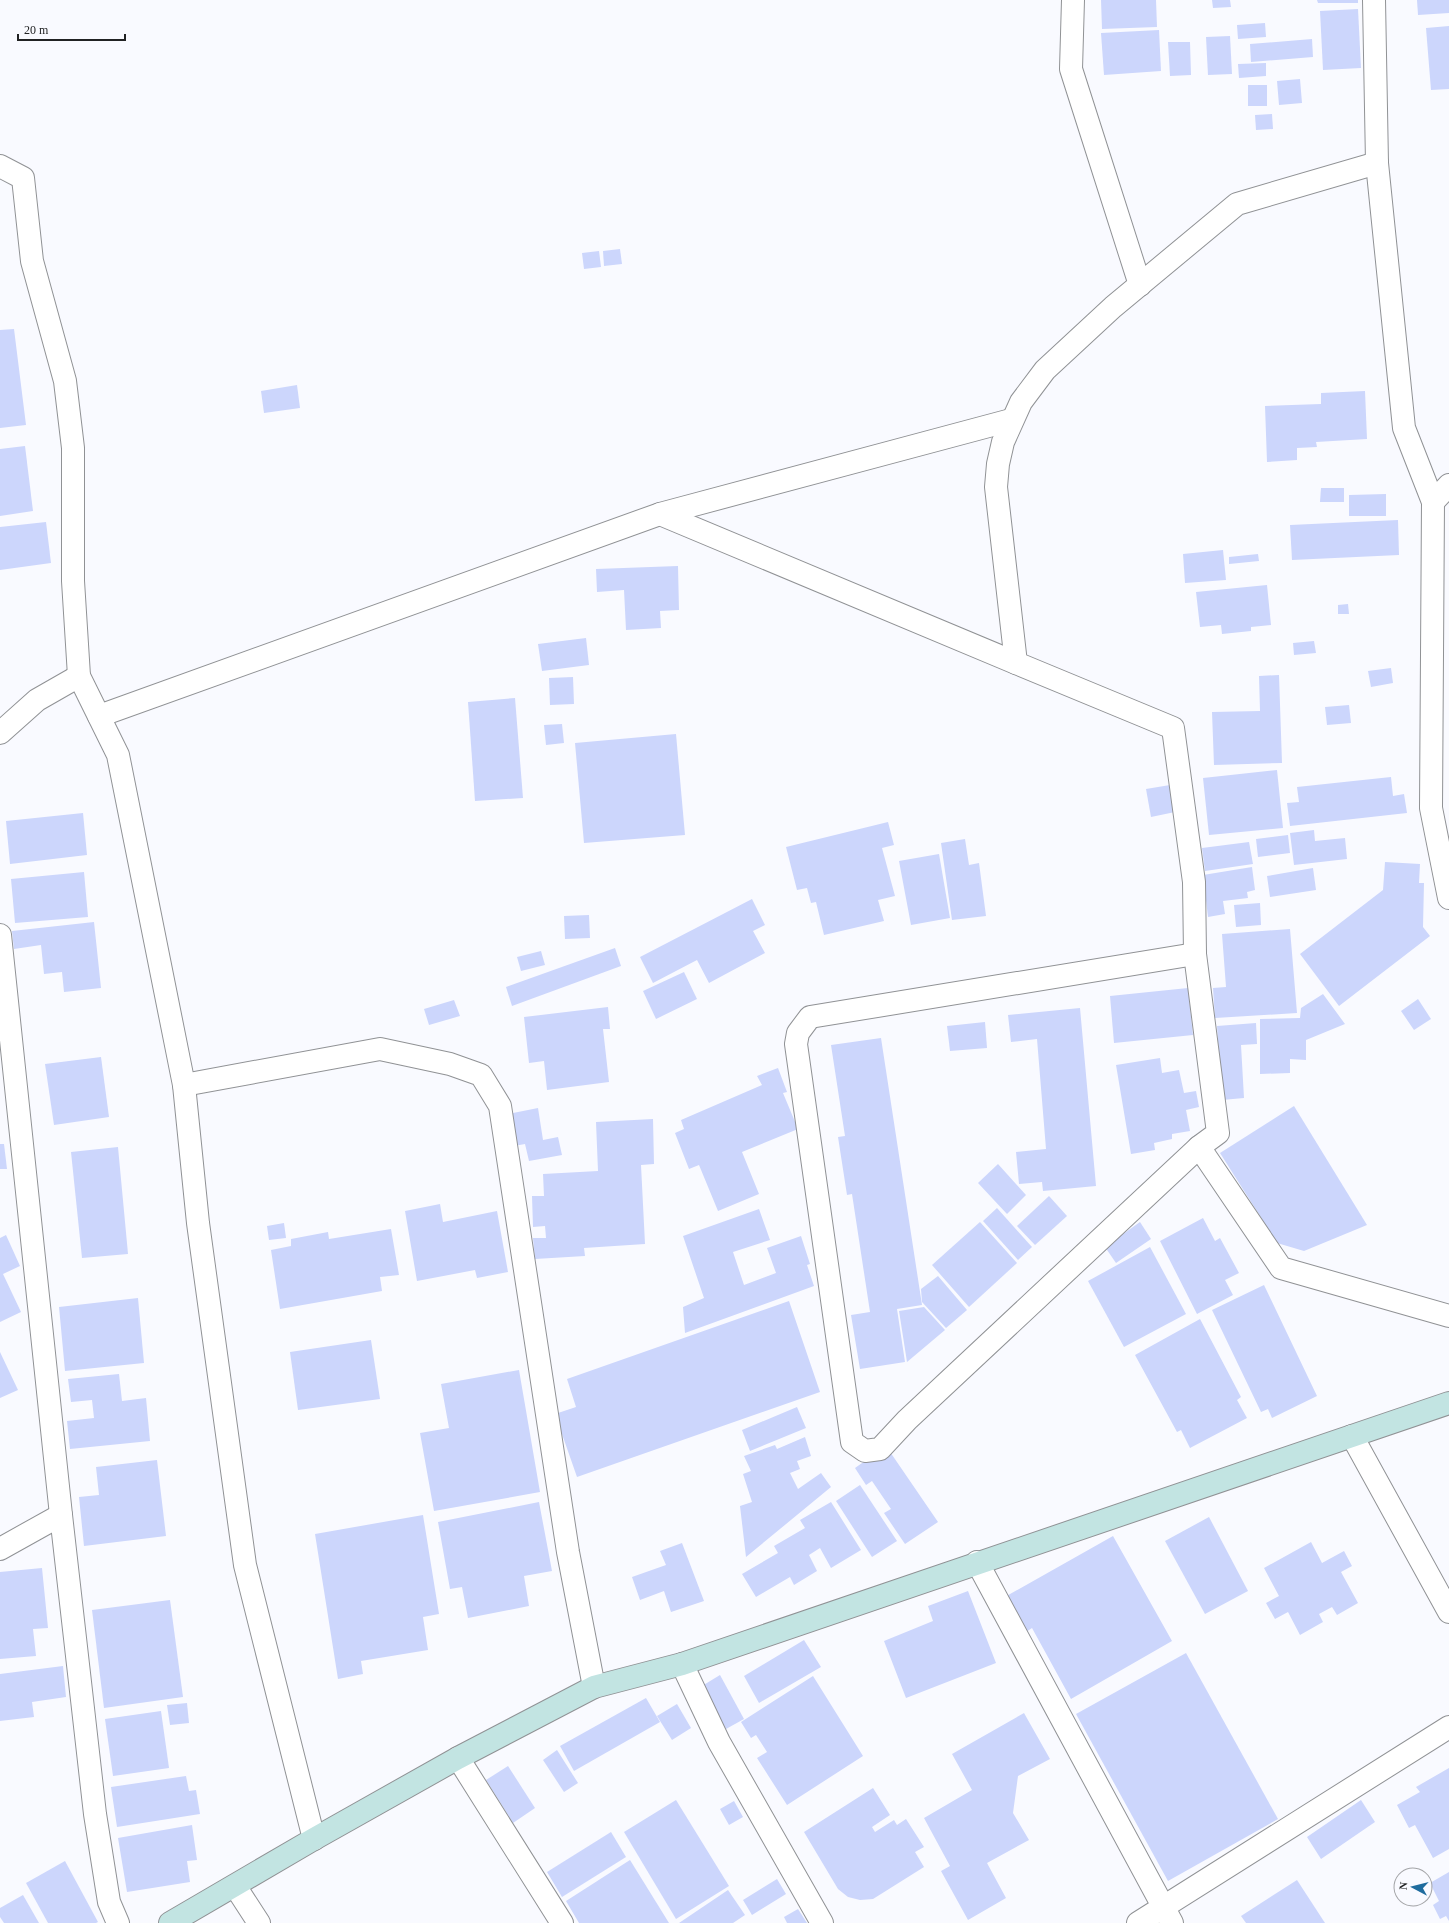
<svg xmlns="http://www.w3.org/2000/svg" width="1449" height="1923" font-family="Georgia,serif">
	<rect width="100%" height="100%" fill="#f9faff"/>
	<!-- building -->
	<g fill="#ccd6fc">
		<path d="M1101 0H1156L1157 27 1102 29Z"/>
		<path d="M1212 0H1230L1231 7 1213 8Z"/>
		<path d="M1317 0H1358V3H1318Z"/>
		<path d="M1417 0H1449V13L1418 15Z"/>
		<path d="M1358 9 1361 68 1323 70 1320 11Z"/>
		<path d="M1265 23 1266 37 1238 39 1237 25Z"/>
		<path d="M1449 26V89L1431 90 1426 28Z"/>
		<path d="M1159 30 1161 71 1104 75 1101 33Z"/>
		<path d="M1230 36 1232 74 1208 75 1206 37Z"/>
		<path d="M1312 39 1313 57 1251 62 1250 44Z"/>
		<path d="M1168 42H1190L1191 75 1170 76Z"/>
		<path d="M1266 63V76L1239 78 1238 64Z"/>
		<path d="M1300 79 1302 103 1279 105 1277 81Z"/>
		<rect x="1248" y="85" width="19" height="21"/>
		<path d="M1272 114 1273 129 1256 130 1255 115Z"/>
		<path d="M620 249 622 264 604 266 603 251Z"/>
		<path d="M599 251 601 267 584 269 582 253Z"/>
		<path d="M14 329 26 425 0 428V330Z"/>
		<path d="M297 385 300 408 264 413 261 391Z"/>
		<path d="M1365 391 1367 439 1316 442 1317 447 1297 448V460L1267 462 1265 406 1321 404V393Z"/>
		<path d="M25 446 33 511 0 516V449Z"/>
		<path d="M1321 488H1344V502H1320Z"/>
		<path d="M1386 494V516H1349V495Z"/>
		<path d="M1398 520 1399 555 1292 560 1290 525Z"/>
		<path d="M46 522 51 563 0 570V527Z"/>
		<path d="M1223 550 1226 580 1185 583 1183 554Z"/>
		<path d="M1258 554 1259 561 1229 564V557Z"/>
		<path d="M678 566 679 610 660 611 661 628 626 630 624 590 597 592 596 569Z"/>
		<path d="M1267 585 1271 625 1251 627V631L1222 634 1221 625 1200 627 1196 592Z"/>
		<path d="M1348 604 1349 614H1338V605Z"/>
		<path d="M586 638 589 665 542 671 538 644Z"/>
		<path d="M1314 641 1316 653 1294 655 1293 643Z"/>
		<path d="M1391 668 1393 683 1371 687 1368 671Z"/>
		<path d="M1279 675 1282 763 1214 765 1212 712 1260 711 1259 676Z"/>
		<path d="M573 677 574 704 550 705 549 678Z"/>
		<path d="M515 698 523 798 475 801 468 702Z"/>
		<path d="M1349 705 1351 723 1327 725 1325 707Z"/>
		<path d="M562 724 564 743 546 745 544 725Z"/>
		<path d="M676 734 685 835 584 843 575 743Z"/>
		<path d="M1277 770 1283 828 1209 835 1203 778Z"/>
		<path d="M1391 777 1393 796 1404 794 1407 813 1290 826 1287 803 1299 802 1297 787Z"/>
		<path d="M1170 785 1175 812 1151 817 1146 789Z"/>
		<path d="M83 813 87 855 10 864 6 821Z"/>
		<path d="M888 822 894 845 882 848 895 896 878 900 884 921 824 935 816 902 811 903 807 888 797 890 786 847Z"/>
		<path d="M1314 830 1315 841 1345 838 1347 859 1294 865 1290 833Z"/>
		<path d="M1288 835 1290 853 1258 857 1256 839Z"/>
		<path d="M965 839 969 865 979 863 986 916 952 920 941 843Z"/>
		<path d="M1249 842 1253 864 1205 871 1202 848Z"/>
		<path d="M939 854 950 918 911 925 899 861Z"/>
		<path d="M1385 862 1420 864 1419 883H1424L1423 927 1430 936 1339 1006 1300 954 1383 890Z"/>
		<path d="M1252 867 1255 890 1247 892 1248 898 1223 901 1225 914 1208 917 1203 875Z"/>
		<path d="M1313 868 1316 890 1270 897 1267 876Z"/>
		<path d="M84 872 88 917 15 923 11 879Z"/>
		<path d="M752 899 765 925 753 931 765 953 709 983 697 960 653 983 640 957Z"/>
		<path d="M1260 903 1261 925 1236 927 1234 905Z"/>
		<path d="M589 915 590 938 565 939 564 916Z"/>
		<path d="M94 922 101 988 64 992 62 972 44 974 41 945 14 949 12 931Z"/>
		<path d="M1290 929 1297 1013 1215 1018 1213 988 1226 987 1222 934Z"/>
		<path d="M615 948 621 966 512 1006 506 987Z"/>
		<path d="M541 951 545 965 521 971 517 957Z"/>
		<path d="M684 972 697 999 656 1019 643 991Z"/>
		<path d="M1188 988 1193 1035 1114 1043 1110 996Z"/>
		<path d="M1323 994 1345 1024 1306 1040V1060L1290 1059V1073L1260 1074V1019L1300 1018 1301 1008Z"/>
		<path d="M1418 999 1431 1019 1414 1030 1401 1011Z"/>
		<path d="M454 1000 460 1016 429 1025 424 1009Z"/>
		<path d="M608 1007 610 1029H603L609 1082 547 1090 544 1061 529 1063 524 1017Z"/>
		<path d="M1080 1008 1096 1186 1043 1191 1042 1182 1019 1184 1016 1152 1046 1149 1037 1039 1011 1042 1008 1015Z"/>
		<path d="M985 1022 987 1048 950 1051 947 1026Z"/>
		<path d="M1256 1023 1257 1044 1241 1045 1244 1098 1222 1100 1217 1026Z"/>
		<path d="M881 1038 922 1305 897 1309 905 1362 860 1369 851 1315 870 1312 852 1194 847 1195 838 1137 845 1136 831 1045Z"/>
		<path d="M101 1057 109 1117 54 1125 45 1064Z"/>
		<path d="M1160 1058 1162 1073 1179 1070 1184 1093 1196 1091 1199 1107 1186 1110 1190 1131 1172 1134V1139L1154 1143 1155 1150 1131 1154 1116 1065Z"/>
		<path d="M778 1068 787 1092 783 1093 798 1129 742 1152 759 1194 718 1211 699 1165 689 1169 675 1133 684 1129 681 1120 762 1085 757 1076Z"/>
		<path d="M1294 1106 1367 1225 1304 1251 1277 1243 1220 1153Z"/>
		<path d="M538 1108 543 1140 558 1137 562 1155 529 1161 525 1144 514 1146 508 1114Z"/>
		<path d="M653 1119 654 1164 641 1165 645 1244 584 1248 585 1256 535 1259 533 1238H546L545 1226 533 1227 532 1196H544L543 1174 598 1171 596 1122Z"/>
		<path d="M0 1144H4L7 1169H0Z"/>
		<path d="M118 1147 128 1254 82 1258 71 1152Z"/>
		<path d="M998 1164 1026 1195 1007 1214 978 1183Z"/>
		<path d="M1049 1196 1067 1216 1035 1245 1017 1226Z"/>
		<path d="M440 1204 443 1222 497 1211 508 1272 477 1278 475 1270 417 1281 405 1211Z"/>
		<path d="M997 1208 1032 1247 1018 1260 983 1221Z"/>
		<path d="M759 1209 770 1240 733 1252 744 1285 776 1273 767 1248 801 1236 810 1264 807 1265 814 1286 685 1333 683 1307 704 1298 683 1236Z"/>
		<path d="M1203 1218 1215 1241 1220 1238 1239 1273 1225 1280 1233 1295 1197 1314 1160 1241Z"/>
		<path d="M980 1222 1017 1263 969 1307 932 1265Z"/>
		<path d="M1140 1222 1151 1239 1116 1263 1105 1247Z"/>
		<path d="M284 1223 286 1238 269 1240 267 1226Z"/>
		<path d="M391 1229 399 1275 380 1277 382 1291 280 1309 271 1250 291 1246V1239L328 1232 329 1239Z"/>
		<path d="M6 1235 20 1266 3 1274 21 1312 0 1322V1238Z"/>
		<path d="M1150 1247 1186 1314 1124 1347 1088 1281Z"/>
		<path d="M938 1276 967 1310 946 1328 922 1302 921 1289Z"/>
		<path d="M1264 1285 1317 1396 1272 1418 1268 1409 1261 1412 1212 1310Z"/>
		<path d="M138 1298 144 1363 65 1371 59 1307Z"/>
		<path d="M789 1301 820 1392 577 1477 555 1414 576 1407 567 1379Z"/>
		<path d="M924 1307 945 1330 907 1362 899 1311Z"/>
		<path d="M1200 1319 1241 1397 1237 1400 1247 1418 1190 1448 1181 1430 1177 1432 1135 1355Z"/>
		<path d="M371 1340 380 1399 298 1410 290 1352Z"/>
		<path d="M0 1352 18 1390 0 1398Z"/>
		<path d="M519 1370 540 1492 434 1511 420 1433 449 1428 441 1384Z"/>
		<path d="M119 1374 122 1401 146 1398 150 1441 70 1449 67 1421 94 1418 92 1400 71 1402 68 1379Z"/>
		<path d="M797 1407 806 1428 750 1451 742 1430Z"/>
		<path d="M805 1437 811 1456 797 1461 800 1469 790 1473 798 1489 821 1473 831 1487 746 1557 740 1506 752 1502 743 1474 751 1471 744 1456 775 1445 777 1449Z"/>
		<path d="M886 1446 938 1522 905 1544 884 1513 891 1509 872 1481 866 1485 855 1468Z"/>
		<path d="M157 1460 166 1536 84 1546 79 1497 99 1495 96 1467Z"/>
		<path d="M860 1485 897 1541 872 1557 836 1501Z"/>
		<path d="M539 1502 552 1571 524 1576 529 1606 468 1618 462 1587 450 1589 438 1522Z"/>
		<path d="M831 1502 861 1550 831 1568 820 1548 809 1555 817 1571 794 1585 790 1577 756 1597 742 1574 778 1553 774 1546 805 1528 800 1520Z"/>
		<path d="M423 1515 439 1614 423 1617 428 1650 361 1661 363 1674 338 1679 315 1534Z"/>
		<path d="M1209 1517 1248 1591 1205 1614 1165 1541Z"/>
		<path d="M1113 1536 1172 1641 1071 1699 1032 1628 1023 1634 1003 1598Z"/>
		<path d="M1311 1542 1322 1563 1344 1551 1352 1566 1341 1572 1358 1603 1337 1615 1332 1607 1319 1614 1323 1622 1300 1635 1288 1612 1275 1619 1266 1603 1279 1596 1264 1568Z"/>
		<path d="M682 1543 704 1601 671 1612 664 1591 640 1600 632 1577 666 1565 660 1551Z"/>
		<path d="M42 1568 48 1628 33 1629 36 1656 0 1659V1572Z"/>
		<path d="M968 1591 996 1663 906 1698 884 1641 933 1621 928 1606Z"/>
		<path d="M170 1600 183 1697 104 1708 92 1610Z"/>
		<path d="M804 1640 821 1667 759 1703 744 1676Z"/>
		<path d="M1186 1653 1278 1819 1168 1881 1076 1714Z"/>
		<path d="M63 1666 66 1697 32 1702 34 1717 0 1721V1674Z"/>
		<path d="M720 1675 744 1719 726 1729 702 1686Z"/>
		<path d="M813 1676 863 1756 787 1805 757 1758 767 1752 756 1735 751 1738 741 1722Z"/>
		<path d="M646 1698 660 1722 574 1771 560 1746Z"/>
		<path d="M187 1703 189 1723 170 1725 167 1705Z"/>
		<path d="M677 1704 691 1728 672 1740 657 1716Z"/>
		<path d="M161 1711 169 1768 113 1776 105 1719Z"/>
		<path d="M1024 1713 1050 1759 1018 1776 1013 1813 1029 1840 987 1863 1006 1898 968 1920 941 1871 950 1866 924 1818 972 1790 952 1754Z"/>
		<path d="M557 1750 578 1783 564 1792 543 1760Z"/>
		<path d="M508 1766 535 1808 513 1823 486 1780Z"/>
		<path d="M1449 1768V1849L1433 1858 1415 1825 1409 1828 1397 1805 1420 1792 1416 1787Z"/>
		<path d="M186 1776 189 1791 196 1790 200 1814 117 1827 111 1787Z"/>
		<path d="M873 1788 890 1815 872 1827 875 1832 894 1820 897 1825 906 1819 924 1847 915 1852 924 1867 873 1899 860 1900 848 1897 838 1889 804 1832Z"/>
		<path d="M676 1800 729 1886 676 1919 624 1832Z"/>
		<path d="M1361 1800 1375 1822 1321 1859 1307 1837Z"/>
		<path d="M734 1801 743 1817 729 1825 720 1809Z"/>
		<path d="M192 1825 197 1860 187 1861 190 1882 127 1892 118 1838Z"/>
		<path d="M611 1832 626 1857 562 1897 547 1872Z"/>
		<path d="M630 1860 669 1923H579L566 1901Z"/>
		<path d="M65 1861 98 1922 96 1923H48L26 1883Z"/>
		<path d="M1449 1872V1921L1446 1916 1440 1919 1433 1905 1439 1901 1430 1883Z"/>
		<path d="M777 1879 786 1894 752 1915 743 1900Z"/>
		<path d="M1297 1880 1325 1923H1246L1241 1916Z"/>
		<path d="M728 1890 745 1915 733 1923H679Z"/>
		<path d="M23 1895 39 1923H4L0 1917V1908Z"/>
		<path d="M798 1909 807 1923H787L784 1917Z"/>
	</g>
	<g fill="none" stroke-linecap="round" stroke-linejoin="round">
		<!-- street casing -->
		<g stroke="#909295" stroke-width="24">
			<g id="street">
				<path d="M1073 0 1071 69 1140 285"/>
				<path d="M1374 0 1377 163 1404 428 1433 502 1431 808 1449 898"/>
				<path d="M1377 163 1237 204 1113 307 1045 370 1021 402 1003 442 998 464 996 487 1016 663 1173 728 1194 882 1195 954 1218 1133 1199 1147 1281 1268 1449 1316"/>
				<path d="M0 166 23 178 32 261 65 381 73 448V581L79 676 118 755 184 1085 198 1223 245 1565 314 1839"/>
				<path d="M1433 502 1449 485"/>
				<path d="M660 514 1016 663"/>
				<path d="M99 716 660 514 1011 420"/>
				<path d="M0 733 37 700 79 676"/>
				<path d="M0 935 61 1515 95 1814 109 1902 118 1923"/>
				<path d="M1195 954 810 1017 798 1033 796 1044 852 1442 865 1451 880 1449 907 1420 1199 1147"/>
				<path d="M184 1085 380 1049 450 1064 481 1075 500 1106 568 1552 594 1687"/>
				<path d="M1352 1436 1449 1612"/>
				<path d="M0 1549 61 1515"/>
				<path d="M977 1562 1172 1923"/>
				<path d="M682 1664 719 1742 822 1923"/>
				<path d="M458 1758 562 1923"/>
				<path d="M235 1886 259 1923"/>
				<path d="M1138 1923 1449 1727"/>
			</g>
		</g>
		<!-- secondary casing -->
		<g stroke="#909295" stroke-width="24">
			<path id="secondary" d="M170 1923 314 1839 458 1758 594 1687 682 1664 1449 1403"/>
		</g>
		<!-- street -->
		<use href="#street" stroke="#fff" stroke-width="22"/>
		<!-- secondary -->
		<use href="#secondary" stroke="#c2e4e2" stroke-width="22"/>
	</g>
	<!-- north arrow -->
	<g transform="translate(1413 1887) rotate(277)"><circle r="19" fill="#f9faff" stroke="#a3a4a7"/>
	<path d="M0-3L7 15L0 10L-7 15Z" fill="#1f6c9e"/>
	<text y="-6" font-size="11" font-weight="bold" text-anchor="middle" fill="#212223">N</text>
	</g>
	<!-- scale -->
	<path d="M18 34v6h107v-6" fill="none" stroke="#212223" stroke-width="2"/>
	<text x="24" y="34" font-size="12" fill="#212223" stroke="#f9faff" stroke-width="3" paint-order="stroke">20 m</text>
</svg>
